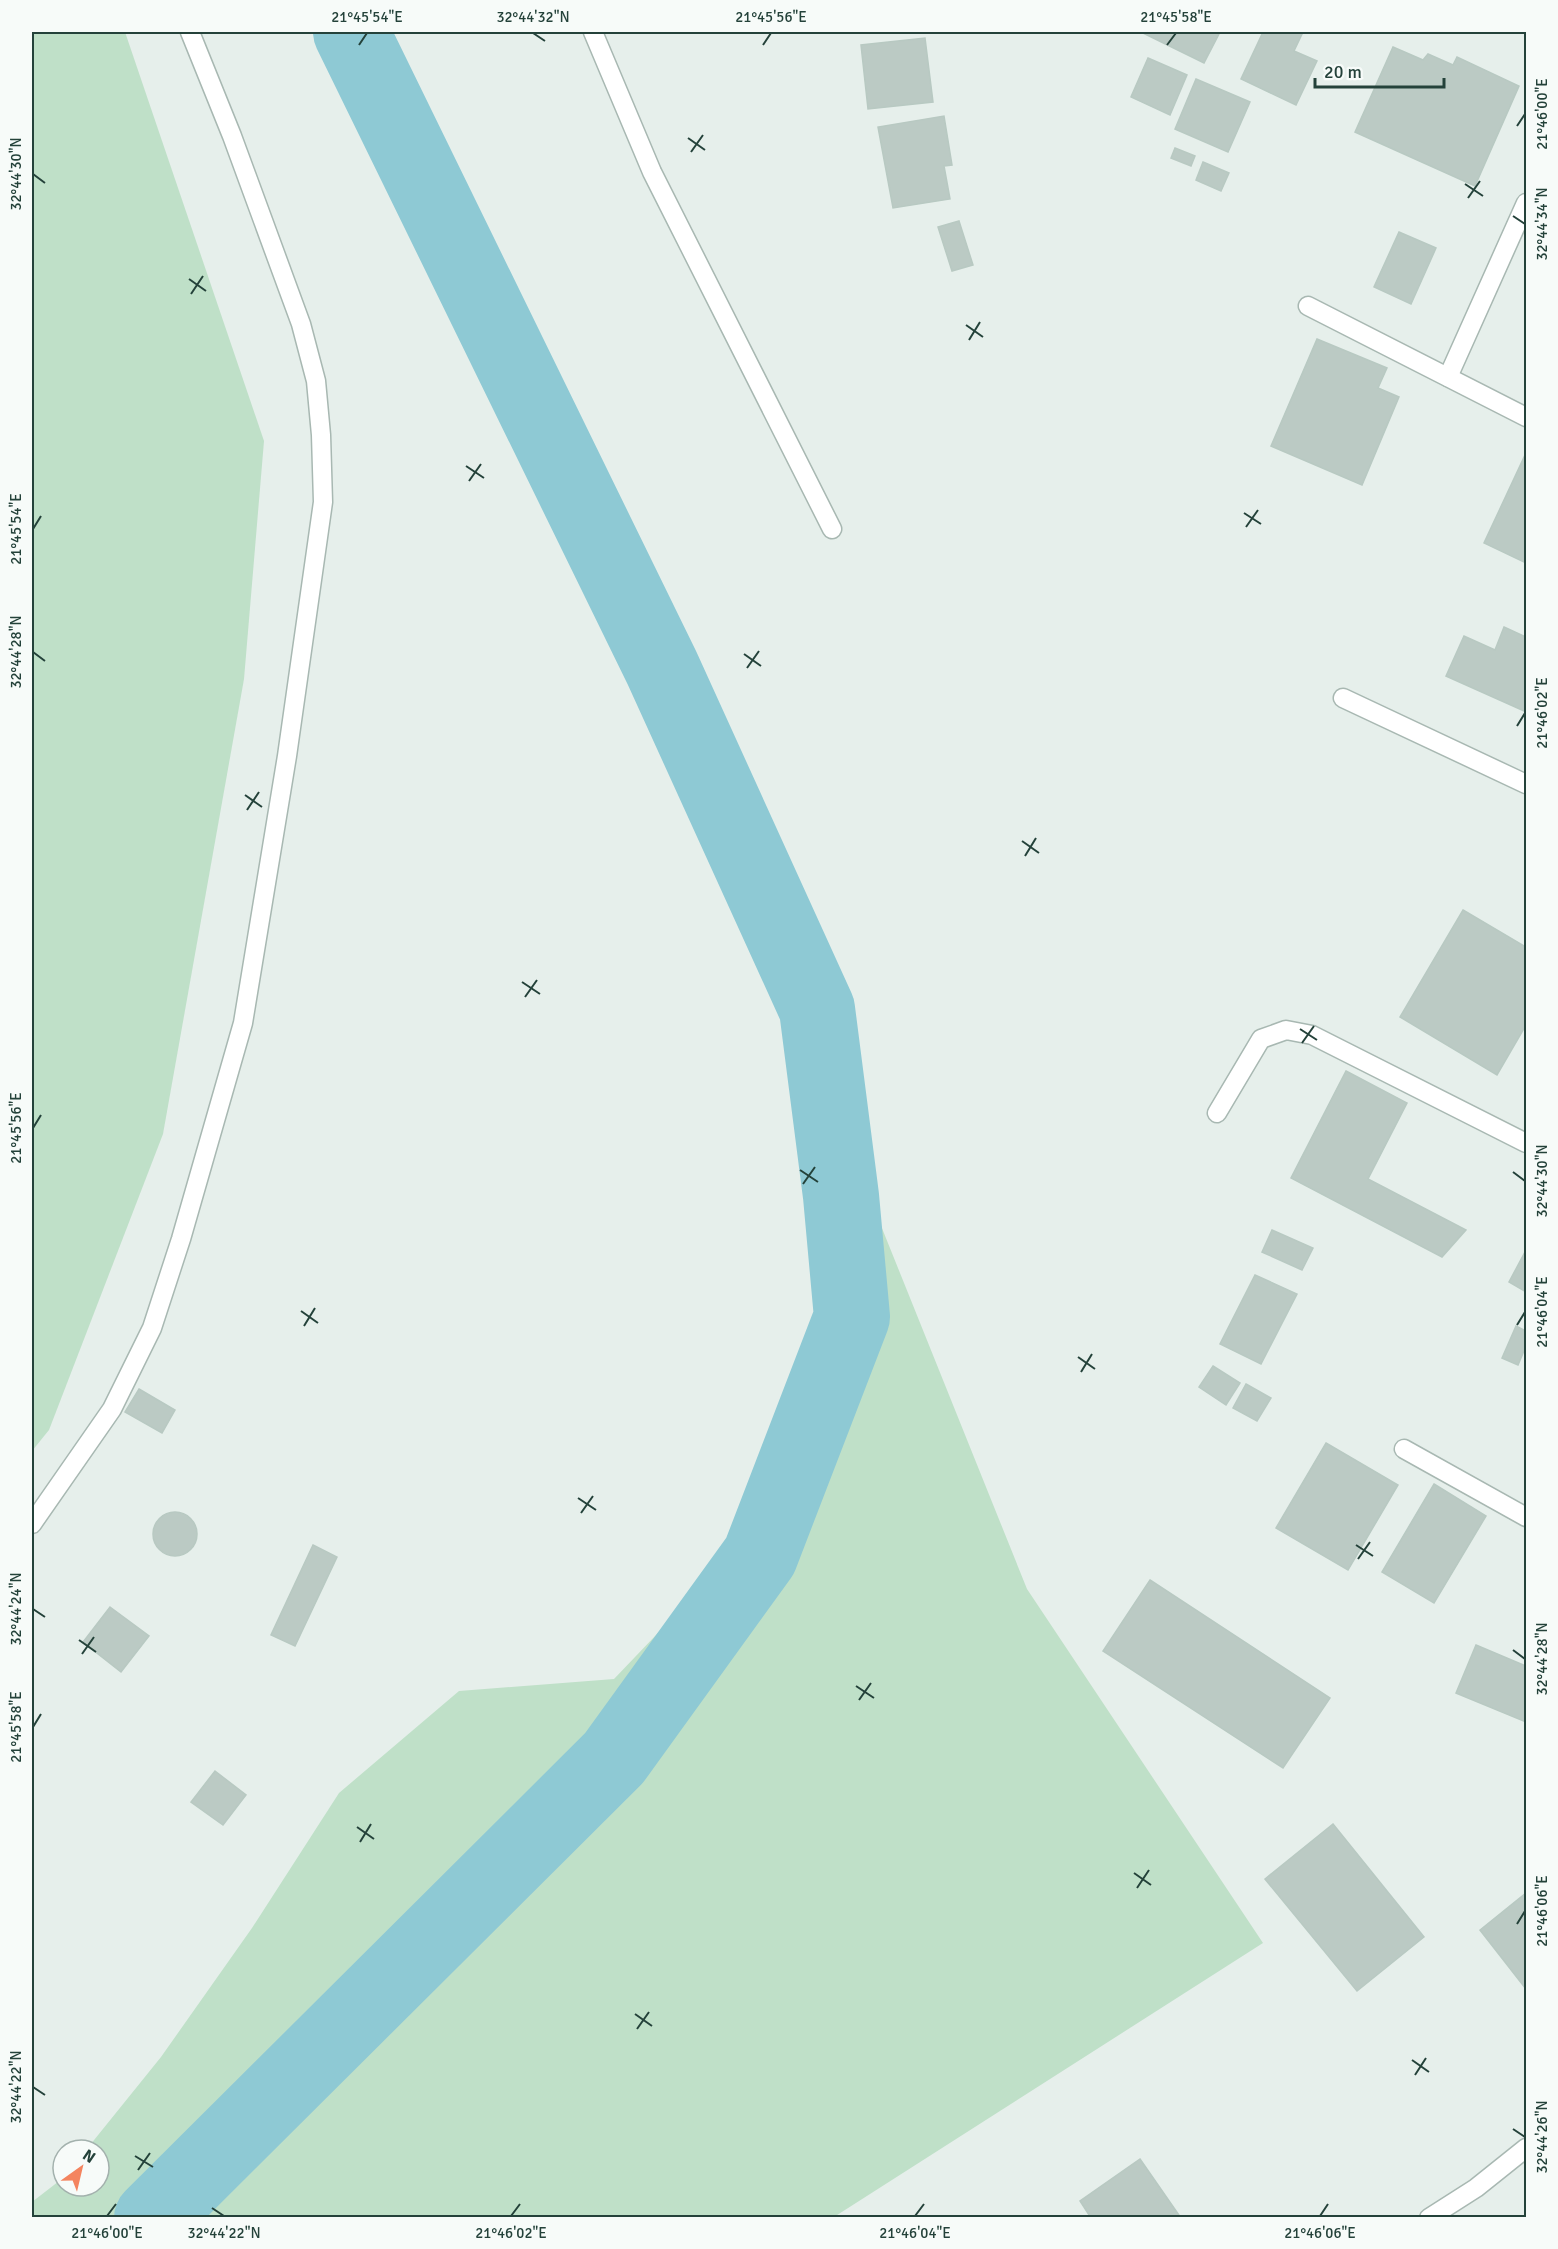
<svg xmlns="http://www.w3.org/2000/svg" width="1558" height="2249" font-family="Signika,sans-serif">
	<rect width="100%" height="100%" fill="#e6efeb"/>
	<!-- green -->
	<g fill="#bfe0c8">
		<path d="M32 32H125L264 441 244 679 163 1134 49 1430 32 1451Z"/>
		<path d="M859 1171 1027 1589 1263 1943 834 2217H32V2202L63 2178V2186H99V2150H86L161 2057 252 1928 339 1793 459 1691 614 1679 720 1568 789 1432Z"/>
	</g>
	<g fill="none" stroke-linecap="round" stroke-linejoin="round">
		<!-- river -->
		<path stroke="#8ec9d4" stroke-width="76" d="M152 2218 614 1758 760 1556 852 1317 841 1196 817 1009 662 668 351 32"/>
	</g>
	<!-- building -->
	<g fill="#bbcac4" stroke="#b8c9c2" stroke-width="1.5">
		<path d="M1141 32H1220L1204 63Z"/>
		<path d="M1263 32H1303L1294 51 1317 61 1296 105 1241 79Z"/>
		<path d="M925 38 933 102 868 109 861 45Z"/>
		<path d="M1393 47 1423 60 1428 54 1453 65 1457 57 1519 86 1475 186 1355 132Z"/>
		<path d="M1148 58 1187 75 1170 115 1131 97Z"/>
		<path d="M1196 79 1250 102 1228 152 1175 129Z"/>
		<path d="M944 116 952 165 944 166 950 199 893 208 878 127Z"/>
		<path d="M1175 148 1195 156 1191 166 1171 158Z"/>
		<path d="M1203 162 1229 173 1221 191 1196 180Z"/>
		<path d="M959 221 973 265 952 271 938 227Z"/>
		<path d="M1399 232 1436 248 1411 304 1374 287Z"/>
		<path d="M1317 339 1387 368 1378 388 1399 397 1362 485 1271 446Z"/>
		<path d="M1525 455H1526V563L1484 543Z"/>
		<path d="M1504 627 1526 637V705L1524 711 1446 676 1464 636 1495 650Z"/>
		<path d="M1463 910 1526 947V1025L1497 1075 1400 1017Z"/>
		<path d="M1346 1071 1407 1103 1368 1179 1466 1230 1442 1257 1291 1178Z"/>
		<path d="M1272 1230 1313 1248 1302 1270 1262 1252Z"/>
		<path d="M1526 1250V1292L1509 1282Z"/>
		<path d="M1255 1275 1297 1294 1261 1364 1220 1344Z"/>
		<path d="M1516 1326 1526 1331V1346L1518 1365 1502 1358Z"/>
		<path d="M1213 1366 1240 1383 1226 1405 1199 1387Z"/>
		<path d="M1246 1384 1271 1398 1257 1421 1233 1408Z"/>
		<path d="M139 1389 175 1410 162 1433 125 1412Z"/>
		<path d="M1326 1443 1398 1485 1348 1570 1276 1528Z"/>
		<path d="M1434 1484 1486 1516 1434 1603 1382 1572Z"/>
		<circle cx="175" cy="1534" r="22"/>
		<path d="M313 1545 337 1557 295 1646 271 1635Z"/>
		<path d="M1150 1580 1330 1698 1283 1768 1103 1651Z"/>
		<path d="M110 1607 149 1636 121 1672 83 1642Z"/>
		<path d="M1476 1645 1526 1666V1722L1456 1693Z"/>
		<path d="M215 1771 246 1795 223 1825 191 1802Z"/>
		<path d="M1333 1824 1424 1937 1357 1991 1265 1879Z"/>
		<path d="M1526 1893V1989L1480 1930Z"/>
		<path d="M1140 2159 1181 2218H1091L1080 2201Z"/>
	</g>
	<g fill="none" stroke-linecap="round" stroke-linejoin="round">
		<!-- lane casing -->
		<g stroke="#a8b8b2" stroke-width="21">
			<path id="lane" d="M32 1524 112 1409 152 1328 181 1239 243 1023 287 756 323 502 321 435 316 381 301 324 232 136 190 32"/>
		</g>
		<!-- street casing -->
		<g stroke="#a8b8b2" stroke-width="21">
			<g id="street">
				<path d="M593 32 652 172 832 529"/>
				<path d="M1308 306 1526 417"/>
				<path d="M1448 377 1526 203"/>
				<path d="M1343 698 1526 784"/>
				<path d="M1217 1113 1261 1039 1286 1030 1312 1035 1526 1143"/>
				<path d="M1404 1449 1526 1517"/>
				<path d="M1429 2218 1476 2188 1526 2148"/>
			</g>
		</g>
		<!-- lane -->
		<use href="#lane" stroke="#fff" stroke-width="18"/>
		<!-- street -->
		<use href="#street" stroke="#fff" stroke-width="18"/>
	</g>
	<!-- ticks -->
	<path fill="none" stroke="#24423a" stroke-width="2" d="M533 33 545 41M359 45 367 33M763 45 771 33M1167 45 1176 33M1517 126 1525 114M688 138 705 150M691 152 703 135M33 174 45 183M1465 184 1483 196M1468 198 1480 181M1513 216 1525 224M189 279 206 291M191 294 203 276M966 325 983 337M969 340 980 322M466 466 484 478M469 481 481 464M1244 513 1261 524M1246 527 1258 510M33 529 41 516M33 652 45 661M744 654 761 666M747 668 759 651M1517 726 1525 713M245 795 262 807M247 810 259 792M1022 841 1039 853M1025 856 1036 838M522 982 540 994M525 997 537 980M1300 1029 1317 1040M1302 1043 1314 1026M33 1128 41 1115M800 1170 818 1182M1513 1172 1525 1181M803 1184 815 1167M301 1311 318 1323M1517 1325 1525 1312M304 1326 315 1308M1078 1357 1095 1369M1081 1372 1092 1354M578 1498 596 1510M581 1513 593 1496M1356 1545 1373 1556M1358 1559 1370 1542M33 1609 45 1617M79 1640 96 1652M1513 1650 1525 1659M82 1654 94 1637M856 1686 874 1698M859 1700 871 1683M33 1727 41 1714M357 1827 374 1839M360 1842 371 1824M1134 1873 1151 1885M1137 1888 1149 1870M1517 1924 1525 1911M635 2014 652 2026M637 2029 649 2012M1412 2060 1429 2072M1415 2075 1426 2058M33 2087 45 2095M1513 2129 1525 2137M135 2156 153 2167M138 2170 150 2153M212 2208 224 2216M107 2216 116 2204M511 2216 520 2204M915 2216 924 2204M1320 2216 1328 2204"/>
	<!-- border -->
	<rect width="1558" height="2249" fill="none" stroke="#f7fbf9" stroke-width="66"/>
	<!-- north arrow -->
	<g transform="translate(81 2168) rotate(34)"><circle r="28" fill="#f7fbf9" stroke="#a3b1ad" stroke-width="1.5"/>
	<path d="M0-4.5L10 22L0 15L-10 22Z" fill="#f4845f"/>
	<text y="-9" font-size="16" font-weight="bold" text-anchor="middle" fill="#24423a">N</text>
	</g>
	<!-- scale -->
	<path d="M1315 78v9h129v-9" fill="none" stroke="#24423a" stroke-width="3"/>
	<text x="1324" y="78" font-size="18" fill="#24423a" stroke="#f7fbf9" stroke-width="4.5" paint-order="stroke">20 m</text>
	<rect x="33" y="33" width="1492" height="2183" fill="none" stroke="#24423a" stroke-width="2"/>
	<g font-size="15" text-anchor="middle" fill="#24423a">
		<text x="367" y="22">21°45'54"E</text>
		<text x="533" y="22">32°44'32"N</text>
		<text x="771" y="22">21°45'56"E</text>
		<text x="1176" y="22">21°45'58"E</text>
		<text transform="translate(1542 114) rotate(-90)" y="5">21°46'00"E</text>
		<text transform="translate(16 174) rotate(-90)" y="5">32°44'30"N</text>
		<text transform="translate(1542 224) rotate(-90)" y="5">32°44'34"N</text>
		<text transform="translate(16 529) rotate(-90)" y="5">21°45'54"E</text>
		<text transform="translate(16 652) rotate(-90)" y="5">32°44'28"N</text>
		<text transform="translate(1542 713) rotate(-90)" y="5">21°46'02"E</text>
		<text transform="translate(16 1128) rotate(-90)" y="5">21°45'56"E</text>
		<text transform="translate(1542 1181) rotate(-90)" y="5">32°44'30"N</text>
		<text transform="translate(1542 1312) rotate(-90)" y="5">21°46'04"E</text>
		<text transform="translate(16 1609) rotate(-90)" y="5">32°44'24"N</text>
		<text transform="translate(1542 1659) rotate(-90)" y="5">32°44'28"N</text>
		<text transform="translate(16 1727) rotate(-90)" y="5">21°45'58"E</text>
		<text transform="translate(1542 1911) rotate(-90)" y="5">21°46'06"E</text>
		<text transform="translate(16 2087) rotate(-90)" y="5">32°44'22"N</text>
		<text transform="translate(1542 2137) rotate(-90)" y="5">32°44'26"N</text>
		<text x="107" y="2238">21°46'00"E</text>
		<text x="224" y="2238">32°44'22"N</text>
		<text x="511" y="2238">21°46'02"E</text>
		<text x="915" y="2238">21°46'04"E</text>
		<text x="1320" y="2238">21°46'06"E</text>
	</g>
</svg>
